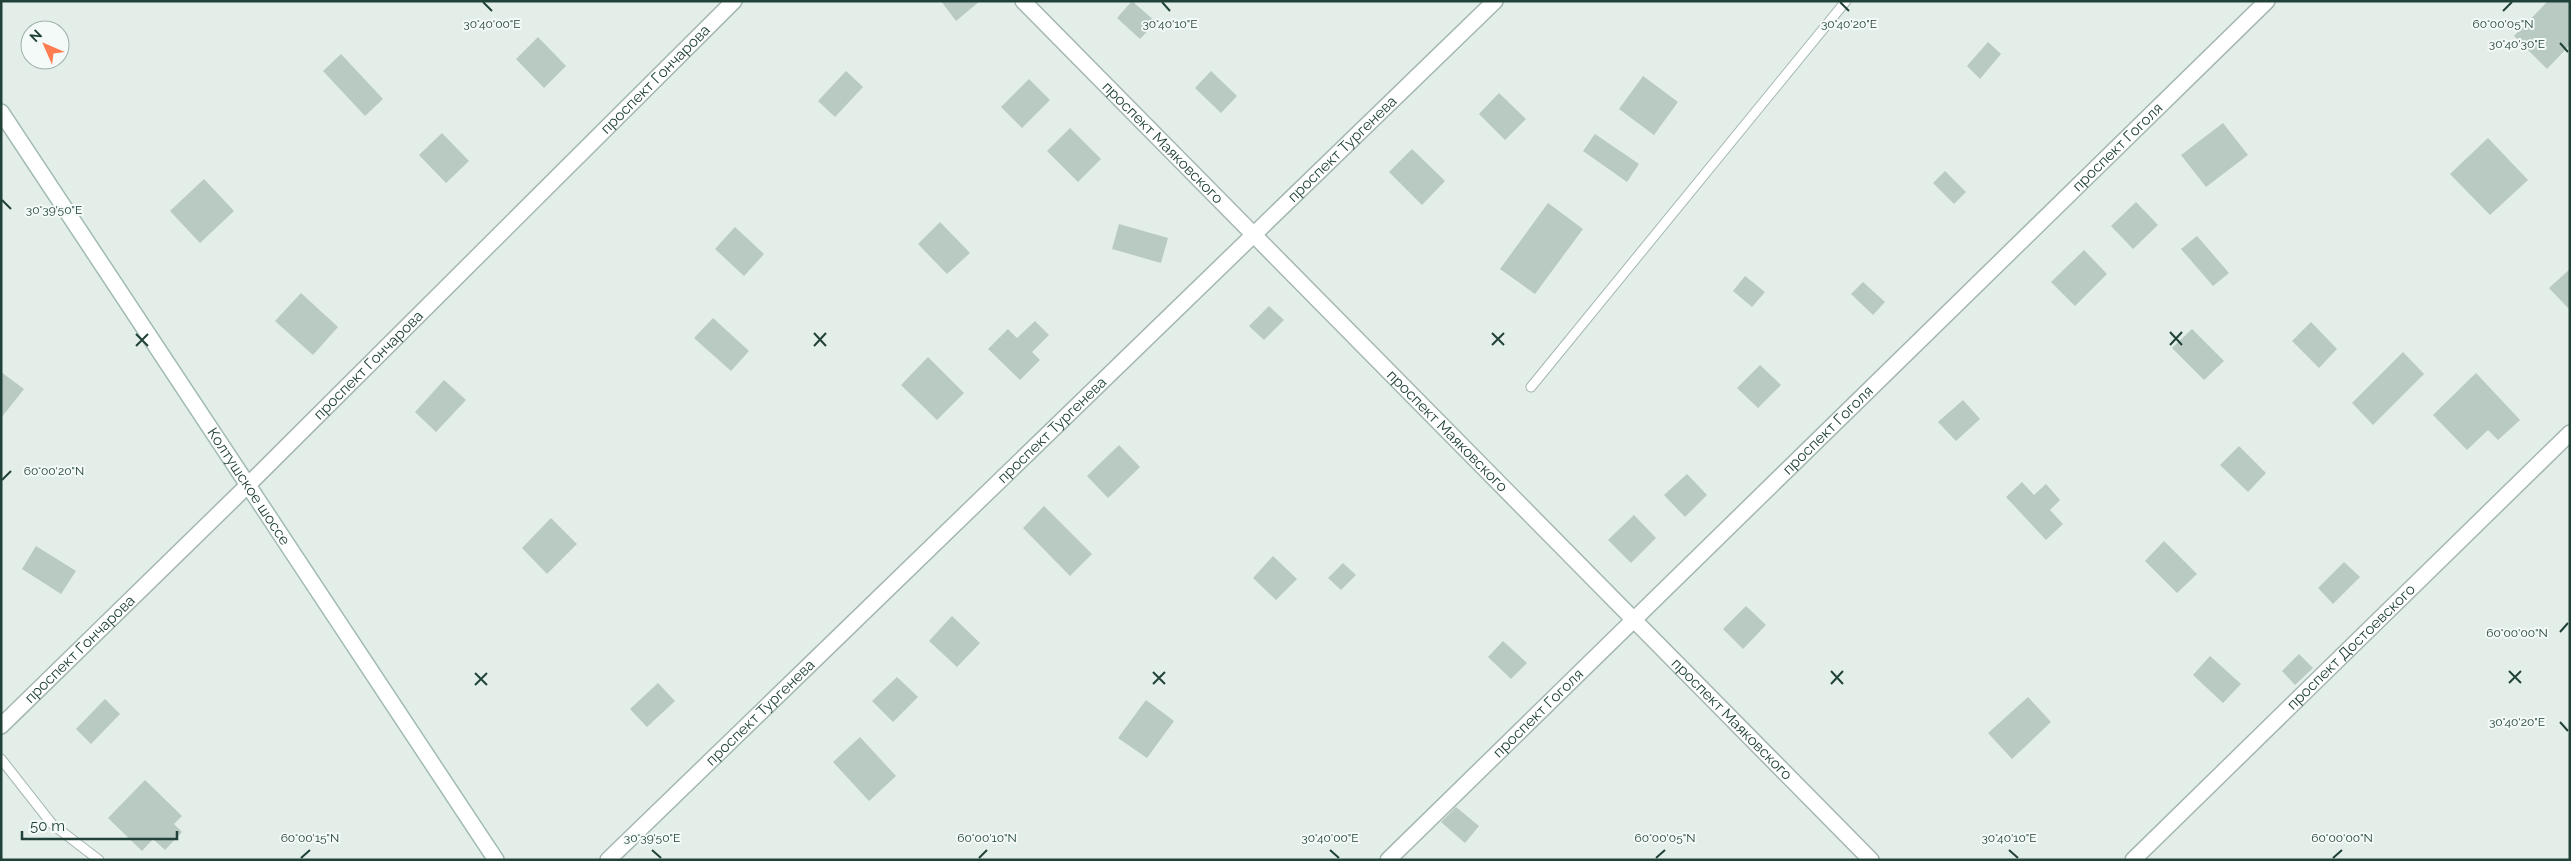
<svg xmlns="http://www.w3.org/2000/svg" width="2571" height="861" font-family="Raleway,sans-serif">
	<rect width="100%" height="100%" fill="#e3eee9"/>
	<!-- building -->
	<g fill="#b8cac2">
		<path d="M941 1H980L956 21Z"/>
		<path d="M1132 1 1156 22 1140 39 1117 18Z"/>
		<path d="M2548 1H2570V45L2547 69 2514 36Z"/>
		<path d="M538 37 566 66 544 88 516 59Z"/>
		<path d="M1988 42 2001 54 1980 79 1967 66Z"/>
		<path d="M341 54 383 99 365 116 323 71Z"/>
		<path d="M846 71 863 87 835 117 818 101Z"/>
		<path d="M1211 71 1237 96 1221 113 1195 88Z"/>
		<path d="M1643 76 1678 102 1654 135 1619 109Z"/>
		<path d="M1029 79 1050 100 1022 128 1001 107Z"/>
		<path d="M1499 93 1526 119 1505 140 1479 114Z"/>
		<path d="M2223 123 2248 155 2206 187 2181 155Z"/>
		<path d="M1070 128 1101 159 1078 182 1047 151Z"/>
		<path d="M442 133 469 161 446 183 419 155Z"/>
		<path d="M1595 134 1639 164 1627 182 1583 151Z"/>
		<path d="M2488 138 2528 180 2490 215 2450 174Z"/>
		<path d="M1412 149 1445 181 1422 205 1389 172Z"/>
		<path d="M1945 171 1966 192 1954 204 1933 183Z"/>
		<path d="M204 179 234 211 200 243 170 211Z"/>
		<path d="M2136 202 2158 225 2133 249 2111 226Z"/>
		<path d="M1548 203 1583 229 1535 294 1500 269Z"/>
		<path d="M940 222 970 253 947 274 918 244Z"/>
		<path d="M1119 224 1168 238 1161 263 1112 249Z"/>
		<path d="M735 227 764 254 744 276 715 249Z"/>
		<path d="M2197 236 2229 273 2213 286 2181 249Z"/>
		<path d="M2084 250 2107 274 2075 306 2051 282Z"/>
		<path d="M2570 269V310L2549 288Z"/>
		<path d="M1745 276 1765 292 1752 307 1733 291Z"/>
		<path d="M1863 282 1885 302 1873 315 1851 294Z"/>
		<path d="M301 293 338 327 313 355 275 321Z"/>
		<path d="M1269 306 1284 320 1264 340 1249 326Z"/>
		<path d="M713 318 749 351 731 371 694 338Z"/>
		<path d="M1035 321 1049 335 1032 352 1040 360 1020 380 988 349 1008 329 1017 338Z"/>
		<path d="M2311 322 2337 349 2319 368 2292 341Z"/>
		<path d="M2192 329 2224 361 2204 380 2172 348Z"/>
		<path d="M2403 352 2424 374 2373 425 2352 403Z"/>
		<path d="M928 357 964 393 937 420 901 385Z"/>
		<path d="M1760 365 1781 385 1758 408 1737 388Z"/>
		<path d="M1 372 24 389 1 418Z"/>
		<path d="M2476 373 2520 420 2498 440 2488 430 2467 450 2433 415Z"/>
		<path d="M444 380 466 400 436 432 415 412Z"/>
		<path d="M1963 400 1980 419 1956 441 1938 422Z"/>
		<path d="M1119 445 1140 467 1108 498 1087 476Z"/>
		<path d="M2239 446 2266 473 2248 492 2220 465Z"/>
		<path d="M1687 474 1707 495 1685 517 1664 495Z"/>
		<path d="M2022 482 2034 495 2046 484 2060 500 2050 510 2063 524 2046 540 2006 497Z"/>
		<path d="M1044 506 1092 554 1070 576 1023 528Z"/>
		<path d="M1634 515 1656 538 1631 563 1608 540Z"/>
		<path d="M551 518 577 544 547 574 522 548Z"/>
		<path d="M2164 541 2197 574 2177 593 2145 561Z"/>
		<path d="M36 546 76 571 61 594 22 569Z"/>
		<path d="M1273 556 1297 579 1276 600 1253 578Z"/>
		<path d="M2344 562 2360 577 2333 604 2318 588Z"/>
		<path d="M1343 563 1356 575 1341 590 1328 578Z"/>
		<path d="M1746 606 1766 625 1743 649 1723 629Z"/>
		<path d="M952 616 980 643 957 667 929 641Z"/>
		<path d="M1503 641 1527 663 1511 679 1488 657Z"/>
		<path d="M2299 654 2313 668 2295 685 2282 671Z"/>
		<path d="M2210 656 2241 684 2223 703 2193 675Z"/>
		<path d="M897 677 918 697 893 722 872 701Z"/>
		<path d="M658 683 675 701 647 727 630 709Z"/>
		<path d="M2028 697 2051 722 2012 759 1988 733Z"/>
		<path d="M105 699 120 714 91 744 76 729Z"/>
		<path d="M1146 700 1174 721 1147 758 1118 738Z"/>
		<path d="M860 737 896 776 869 801 833 762Z"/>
		<path d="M145 780 182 816 174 824 182 832 165 850 153 839 142 851 108 818Z"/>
		<path d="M1456 807 1479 826 1465 843 1441 822Z"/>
	</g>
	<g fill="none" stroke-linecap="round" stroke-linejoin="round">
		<!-- service casing -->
		<g stroke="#a5b7b1" stroke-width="11">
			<g id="service">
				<path d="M1531 387 1846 1"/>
				<path d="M1 759 52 824 99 860"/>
			</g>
		</g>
		<!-- minor casing -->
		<g stroke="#a5b7b1" stroke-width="18">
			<g id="minor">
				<path id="s1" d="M1023 1 1871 860"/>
				<path id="s2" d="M1 726 248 485 734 1"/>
				<path id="s3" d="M608 860 1495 1"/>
				<path id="s4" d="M1388 860 2267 1"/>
				<path id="s5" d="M2133 860 2570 433"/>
			</g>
		</g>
		<!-- secondary casing -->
		<g stroke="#a0bbb2" stroke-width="18">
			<g id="secondary">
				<path id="s6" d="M1 112 496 860"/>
			</g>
		</g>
		<!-- service -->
		<use href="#service" stroke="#fff" stroke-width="9"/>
		<!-- minor -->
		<use href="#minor" stroke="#fff" stroke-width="15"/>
		<!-- secondary -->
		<use href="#secondary" stroke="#fff" stroke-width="15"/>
	</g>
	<!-- ticks -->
	<path fill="none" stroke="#204239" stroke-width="2" d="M483 2 492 11M1162 2 1170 11M1840 2 1849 11M2503 11 2512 2M2560 43 2568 52M2 200 11 209M2170 332 2182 345M814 333 826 346M1492 333 1504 345M136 334 148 346M1492 345 1504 333M2170 345 2182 332M136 346 148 334M814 346 826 333M2 480 11 471M2560 632 2568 623M1831 671 1843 684M2509 671 2521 683M1153 672 1165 684M475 673 487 685M2509 683 2521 671M1153 684 1165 672M1831 684 1843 671M475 685 487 673M2560 722 2568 731M652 850 661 858M1330 850 1339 858M2009 850 2018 858M301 858 310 850M979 858 987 850M1656 858 1665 850M2333 858 2342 850"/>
	<g text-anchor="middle" stroke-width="4" stroke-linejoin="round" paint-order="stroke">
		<!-- street labels -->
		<g font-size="15" fill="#204239" stroke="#f4faf7">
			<text dy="5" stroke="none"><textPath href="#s2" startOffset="920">проспект Гончарова</textPath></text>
			<text dy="5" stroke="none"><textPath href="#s1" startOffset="199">проспект Маяковского</textPath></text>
			<text dy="5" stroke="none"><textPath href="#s4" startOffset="1020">проспект Гоголя</textPath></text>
			<text dy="5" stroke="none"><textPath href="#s3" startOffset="1022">проспект Тургенева</textPath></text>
			<text dy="5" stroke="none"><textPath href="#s2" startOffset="515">проспект Гончарова</textPath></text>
			<text dy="5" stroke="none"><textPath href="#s3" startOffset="618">проспект Тургенева</textPath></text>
			<text dy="5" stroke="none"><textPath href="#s1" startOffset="604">проспект Маяковского</textPath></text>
			<text dy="5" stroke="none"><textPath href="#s4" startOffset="615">проспект Гоголя</textPath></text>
			<text dy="5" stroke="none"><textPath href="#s6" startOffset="449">Колтушское шоссе</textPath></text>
			<text dy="5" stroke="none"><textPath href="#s5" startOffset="305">проспект Достоевского</textPath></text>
			<text dy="5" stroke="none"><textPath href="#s2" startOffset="110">проспект Гончарова</textPath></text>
			<text dy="5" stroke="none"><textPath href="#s3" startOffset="212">проспект Тургенева</textPath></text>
			<text dy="5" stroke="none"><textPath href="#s4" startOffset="210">проспект Гоголя</textPath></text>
			<text dy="5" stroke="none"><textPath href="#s1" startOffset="1009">проспект Маяковского</textPath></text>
		</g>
	</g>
	<g font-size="12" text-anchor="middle" fill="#204239" stroke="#f4faf7" stroke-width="4" stroke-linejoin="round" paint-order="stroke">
		<text x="1849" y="28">30°40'20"E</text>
		<text x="492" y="28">30°40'00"E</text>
		<text x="1170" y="28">30°40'10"E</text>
		<text x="2503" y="28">60°00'05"N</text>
		<text x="2517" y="48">30°40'30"E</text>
		<text x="54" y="214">30°39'50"E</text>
		<text x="54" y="475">60°00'20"N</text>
		<text x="2517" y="637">60°00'00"N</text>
		<text x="2517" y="726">30°40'20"E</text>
		<text x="310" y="842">60°00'15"N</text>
		<text x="987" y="842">60°00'10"N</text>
		<text x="1665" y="842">60°00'05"N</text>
		<text x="2342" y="842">60°00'00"N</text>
		<text x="652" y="842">30°39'50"E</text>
		<text x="1330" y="842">30°40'00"E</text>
		<text x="2009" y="842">30°40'10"E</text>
	</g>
	<!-- border -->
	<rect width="2571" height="861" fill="none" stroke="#204239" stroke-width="5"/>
	<!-- north arrow -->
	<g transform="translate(45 45) rotate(315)"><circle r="24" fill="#f4faf7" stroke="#9fb0ab"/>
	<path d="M0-4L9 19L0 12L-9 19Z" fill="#ff7b50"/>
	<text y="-8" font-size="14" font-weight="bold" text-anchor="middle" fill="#204239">N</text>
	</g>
	<!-- scale -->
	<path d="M22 831v8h155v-8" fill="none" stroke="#204239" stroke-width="2.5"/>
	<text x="30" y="831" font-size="15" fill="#204239" stroke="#f4faf7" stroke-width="4" paint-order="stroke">50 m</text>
</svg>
